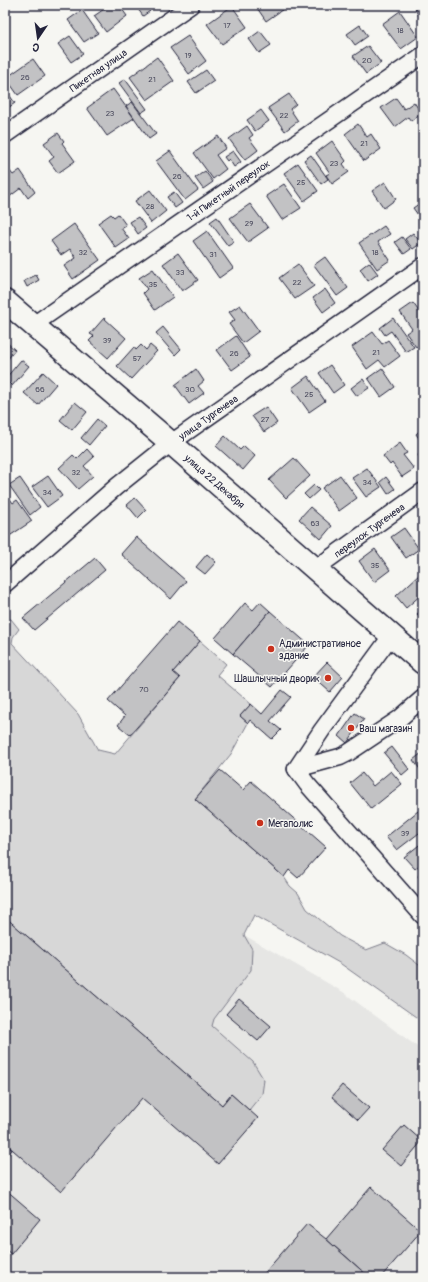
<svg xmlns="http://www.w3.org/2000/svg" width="428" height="1282" font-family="Pangolin,sans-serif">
	<rect width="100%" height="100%" fill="#f6f6f2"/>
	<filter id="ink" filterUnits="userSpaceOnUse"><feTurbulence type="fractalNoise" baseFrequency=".025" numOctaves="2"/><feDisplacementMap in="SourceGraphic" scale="8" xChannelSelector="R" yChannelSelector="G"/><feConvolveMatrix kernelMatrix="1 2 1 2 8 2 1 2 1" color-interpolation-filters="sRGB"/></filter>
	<g filter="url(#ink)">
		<!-- built -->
		<path fill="#e6e6e4" d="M5 797 343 992 423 1051V1277H5Z"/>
		<!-- green -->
		<path fill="#d7d7d7" stroke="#7c7c89" d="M5 619H11L19 629 13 637 12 643 78 714 98 750 115 754 180 678 173 672 200 641 226 664 217 675 251 704 240 716 248 723 231 754 195 799 284 877 290 886 298 893 307 909 340 936 366 950 385 943 406 955 423 968V1022L341 964 254 915 244 935 252 949 251 970 214 1019 212 1026 253 1062 264 1080 262 1094 249 1110 231 1094 222 1105 5 917V779L6 777 5 774Z"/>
		<!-- building -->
		<g fill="#c2c2c4" stroke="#22223b">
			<path d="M110 5H119L127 16 106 32 94 16Z"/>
			<path d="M135 5H145L150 11 143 16Z"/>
			<path d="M255 5H289L266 21Z"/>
			<path d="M422 5H423V21L415 10Z"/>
			<path d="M232 6 247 27 222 44 207 24Z"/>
			<path d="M82 10 98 33 84 42 68 20Z"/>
			<path d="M400 11 418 37 401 49 382 24Z"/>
			<path d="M360 25 368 36 355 45 347 34Z"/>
			<path d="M260 31 271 45 259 53 249 39Z"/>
			<path d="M70 36 83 54 71 62 58 44Z"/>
			<path d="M188 36 206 61 189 74 170 48Z"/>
			<path d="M368 46 381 63 366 74 353 56Z"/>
			<path d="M157 57 174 81 147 100 130 77Z"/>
			<path d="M33 59 45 76 18 95 6 78Z"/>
			<path d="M206 70 214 81 196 93 188 82Z"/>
			<path d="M125 79 147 109 141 113 119 83Z"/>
			<path d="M5 89 15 103 5 110Z"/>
			<path d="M113 89 134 118 107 136 87 108Z"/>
			<path d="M289 94 296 104 290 109 298 121 285 131 268 108Z"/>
			<path d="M396 98 404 109 414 102 421 113 411 121 408 117 395 127 381 108Z"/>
			<path d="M132 102 156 134 149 139 126 106Z"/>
			<path d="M261 110 269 121 255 131 247 120Z"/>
			<path d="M358 124 367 137 371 134 381 149 364 161 345 134Z"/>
			<path d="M247 126 253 135 249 138 258 150 245 160 229 139Z"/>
			<path d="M58 133 64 141 62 143 75 161 58 173 49 161 54 157 44 143Z"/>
			<path d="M218 136 226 148 216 155 226 169 213 179 194 153Z"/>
			<path d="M332 141 346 161 343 164 349 172 332 184 326 175 330 173 316 153Z"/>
			<path d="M170 151 198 190 185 200 156 161Z"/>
			<path d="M233 151 241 162 234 167 229 159 227 161 224 157Z"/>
			<path d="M311 155 328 179 321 184 304 160Z"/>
			<path d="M298 163 318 191 304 201 284 173Z"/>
			<path d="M5 165 13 175 20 170 35 192 28 198 21 188 9 197 5 191Z"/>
			<path d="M205 171 213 182 203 189 195 178Z"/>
			<path d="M385 182 396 199 384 208 372 191Z"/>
			<path d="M284 184 301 208 282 220 266 196Z"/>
			<path d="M150 190 166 211 151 223 135 201Z"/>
			<path d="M174 192 182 203 175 208 167 197Z"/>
			<path d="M423 201V222L413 208Z"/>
			<path d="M250 204 268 228 248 242 230 218Z"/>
			<path d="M111 214 114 217 118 214 126 225 121 228 129 239 116 248 98 223Z"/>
			<path d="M138 217 146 228 138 234 130 222Z"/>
			<path d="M217 217 234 242 228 246 210 222Z"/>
			<path d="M74 224 100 260 73 279 64 266 76 258 70 249 61 255 51 241Z"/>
			<path d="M384 226 390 234 378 242 390 260 377 269 359 243Z"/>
			<path d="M207 231 233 268 219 278 193 241Z"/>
			<path d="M413 233 421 243 413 249 405 239Z"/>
			<path d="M402 237 411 249 404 254 395 242Z"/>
			<path d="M178 253 198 280 182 291 163 264Z"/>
			<path d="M325 257 348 288 337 296 314 265Z"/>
			<path d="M369 262 378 274 368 281 360 269Z"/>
			<path d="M298 264 314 286 295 299 279 278Z"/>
			<path d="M153 269 173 297 155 310 143 293 147 289 139 278Z"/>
			<path d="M36 275 39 280 27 287 24 281Z"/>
			<path d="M325 289 335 303 323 312 313 298Z"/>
			<path d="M413 303 423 317V342L416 347 406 333 412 329 400 312Z"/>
			<path d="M240 305 259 331 243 343 229 324 235 320 229 312Z"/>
			<path d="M104 318 126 338 108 358 89 341 94 336 90 334Z"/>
			<path d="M393 318 414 347 406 352 391 331 385 335 380 328Z"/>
			<path d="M163 327 181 349 175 355 156 333Z"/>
			<path d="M373 332 382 344 388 340 400 356 385 367 379 360 367 369 352 347Z"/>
			<path d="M236 336 250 357 232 370 217 350Z"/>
			<path d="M5 341 15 350 7 360 5 358Z"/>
			<path d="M141 345 146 350 150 345 157 351 131 379 117 366 134 347 136 350Z"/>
			<path d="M21 360 29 366 12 386 5 379Z"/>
			<path d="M330 365 344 385 333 393 319 373Z"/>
			<path d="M382 368 395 387 381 397 368 378Z"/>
			<path d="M196 369 204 381 198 386 204 393 189 404 175 385Z"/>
			<path d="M43 372 56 384 38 405 24 393Z"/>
			<path d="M308 376 325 401 309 412 292 388Z"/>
			<path d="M363 379 369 388 357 396 351 388Z"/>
			<path d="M75 402 87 412 72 430 60 420Z"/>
			<path d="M266 407 277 423 264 432 252 416Z"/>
			<path d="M97 419 105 426 89 445 81 438Z"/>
			<path d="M423 428V444L416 434Z"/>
			<path d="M225 436 240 450 244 446 255 456 243 470 216 446Z"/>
			<path d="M400 443 407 453 403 455 414 469 402 477 392 463 390 465 383 456Z"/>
			<path d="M87 449 94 457 84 466 93 476 78 489 59 468 73 455 77 459Z"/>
			<path d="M423 452V462L418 455Z"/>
			<path d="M294 458 310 476 286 498 269 480Z"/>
			<path d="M367 468 381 487 366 497 352 478Z"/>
			<path d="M340 475 357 498 339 511 322 488Z"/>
			<path d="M48 476 62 496 47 507 32 487Z"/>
			<path d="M386 477 395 489 388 494 380 482Z"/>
			<path d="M20 478 40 507 30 515 9 485Z"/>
			<path d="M314 485 319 490 309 499 304 494Z"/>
			<path d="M5 492 13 503 17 500 32 521 5 539Z"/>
			<path d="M135 498 146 510 138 518 127 505Z"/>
			<path d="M310 507 332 526 321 539 299 519Z"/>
			<path d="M404 528 419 549 406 558 391 537Z"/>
			<path d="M136 537 186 581 171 599 121 554Z"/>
			<path d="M375 549 390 570 374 582 359 561Z"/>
			<path d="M207 554 216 562 205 574 196 567Z"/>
			<path d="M95 558 105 570 34 630 23 618Z"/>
			<path d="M420 574 423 577V595L422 594 406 608 396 596Z"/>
			<path d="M260 602 270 611 233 654 215 638 245 603 253 610Z"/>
			<path d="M423 608V620L417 614Z"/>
			<path d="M270 611 309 645 272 687 233 654Z"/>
			<path d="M177 622 200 641 173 672 180 678 130 735 118 725 125 716 108 701Z"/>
			<path d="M327 662 343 677 330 692 313 677Z"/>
			<path d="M282 690 291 697 270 721 281 730 272 739 250 720 248 723 240 716 251 704 262 714Z"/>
			<path d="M355 713 364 719 347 743 339 736Z"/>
			<path d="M392 747 409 769 402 775 384 753Z"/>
			<path d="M423 752V773L413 760Z"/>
			<path d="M220 770 243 790 251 781 326 847 298 878 289 870 284 877 195 799Z"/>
			<path d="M391 771 402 784 371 809 350 783 362 773 373 786Z"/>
			<path d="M418 811 423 817V830L397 850 386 837Z"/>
			<path d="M423 842V862L415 869 404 857Z"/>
			<path d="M423 872V882L418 876Z"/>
			<path d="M5 917 222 1105 231 1094 258 1118 218 1164 142 1098 61 1192 5 1143Z"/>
			<path d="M239 999 271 1026 258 1041 226 1014Z"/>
			<path d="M342 1085 369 1108 358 1120 332 1097Z"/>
			<path d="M404 1125 422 1141 401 1166 382 1150Z"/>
			<path d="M5 1143 12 1150 5 1158Z"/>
			<path d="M371 1187 421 1231 381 1277H369L326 1239Z"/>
			<path d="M5 1189 40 1219 11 1254 5 1249Z"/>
			<path d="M307 1224 326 1239 369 1277H261Z"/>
		</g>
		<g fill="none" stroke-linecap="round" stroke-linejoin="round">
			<!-- street casing -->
			<g stroke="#22223b" stroke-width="19">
				<g id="street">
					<path d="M5 135 191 5"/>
					<path d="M33 325 423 55"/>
					<path d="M315 569 423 491"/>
					<path d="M5 584 116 487 171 443 423 266"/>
					<path d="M391 636 322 730 296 769 307 784 423 916"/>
					<path d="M296 769 340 757 348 753 399 719 423 698"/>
				</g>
			</g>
			<!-- primary casing -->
			<g stroke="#22223b" stroke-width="25">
				<path id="primary" d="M5 301 171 443 423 663"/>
			</g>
			<!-- street -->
			<use href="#street" stroke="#f6f6f2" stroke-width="16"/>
			<!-- primary -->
			<use href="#primary" stroke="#f6f6f2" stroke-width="22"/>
		</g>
	</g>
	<!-- markers -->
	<g fill="#c8321e" stroke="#f6f6f2" stroke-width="1.5">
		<circle cx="271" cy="649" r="4"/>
		<circle cx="328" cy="678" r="4"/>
		<circle cx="351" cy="728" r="4"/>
		<circle cx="260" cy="823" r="4"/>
	</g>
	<g text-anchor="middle" stroke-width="3" stroke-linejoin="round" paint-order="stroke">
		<!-- number labels -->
		<g font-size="8" fill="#4a4a5d">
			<text x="227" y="28">17</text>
			<text x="400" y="33">18</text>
			<text x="188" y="58">19</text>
			<text x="367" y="63">20</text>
			<text x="25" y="80">26</text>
			<text x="152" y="82">21</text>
			<text x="110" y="116">23</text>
			<text x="284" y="118">22</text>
			<text x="364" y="146">21</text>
			<text x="334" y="166">23</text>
			<text x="177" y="179">26</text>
			<text x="301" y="185">25</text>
			<text x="150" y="209">28</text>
			<text x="249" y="226">29</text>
			<text x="83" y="255">32</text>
			<text x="375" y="255">18</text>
			<text x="213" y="257">31</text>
			<text x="180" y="275">33</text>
			<text x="297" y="285">22</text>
			<text x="153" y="287">35</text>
			<text x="107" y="343">39</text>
			<text x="376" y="355">21</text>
			<text x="234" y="356">26</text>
			<text x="137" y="361">57</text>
			<text x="40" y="392">66</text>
			<text x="190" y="392">30</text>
			<text x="309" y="397">25</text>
			<text x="265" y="422">27</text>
			<text x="76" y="475">32</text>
			<text x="367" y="485">34</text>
			<text x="47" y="495">34</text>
			<text x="315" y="526">63</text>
			<text x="375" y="568">35</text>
			<text x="144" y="692">70</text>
			<text x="405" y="836">39</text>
		</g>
		<!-- street labels -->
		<g font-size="10" fill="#22223b" stroke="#f6f6f2">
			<text transform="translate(98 70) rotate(-35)" y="4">Пикетная улица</text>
			<text transform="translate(228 190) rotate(-35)" y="4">1-й Пикетный переулок</text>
			<text transform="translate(208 417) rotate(-35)" y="4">улица Тургенева</text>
			<text transform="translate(215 481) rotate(41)" y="4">улица 22 Декабря</text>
			<text transform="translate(369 530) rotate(-36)" y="4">переулок Тургенева</text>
		</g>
		<!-- poi labels -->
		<g font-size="10" fill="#22223b" stroke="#f6f6f2" text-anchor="start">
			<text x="279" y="647">Административное<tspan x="279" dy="12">здание</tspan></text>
			<text x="320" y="682" text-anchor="end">Шашлычный дворик</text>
			<text x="359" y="732">Ваш магазин</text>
			<text x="268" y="827">Мегаполис</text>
		</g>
	</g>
	<!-- margin -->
	<rect width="428" height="1282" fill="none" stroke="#f6f6f2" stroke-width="20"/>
	<rect x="10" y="10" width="408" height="1262" fill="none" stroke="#22223b" stroke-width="1.5" filter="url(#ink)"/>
	<!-- north arrow -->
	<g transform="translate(38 38) rotate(193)" stroke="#f6f6f2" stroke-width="3" paint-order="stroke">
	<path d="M0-3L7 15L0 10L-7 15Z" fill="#22223b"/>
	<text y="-6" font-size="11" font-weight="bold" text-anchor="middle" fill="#22223b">С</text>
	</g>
</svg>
